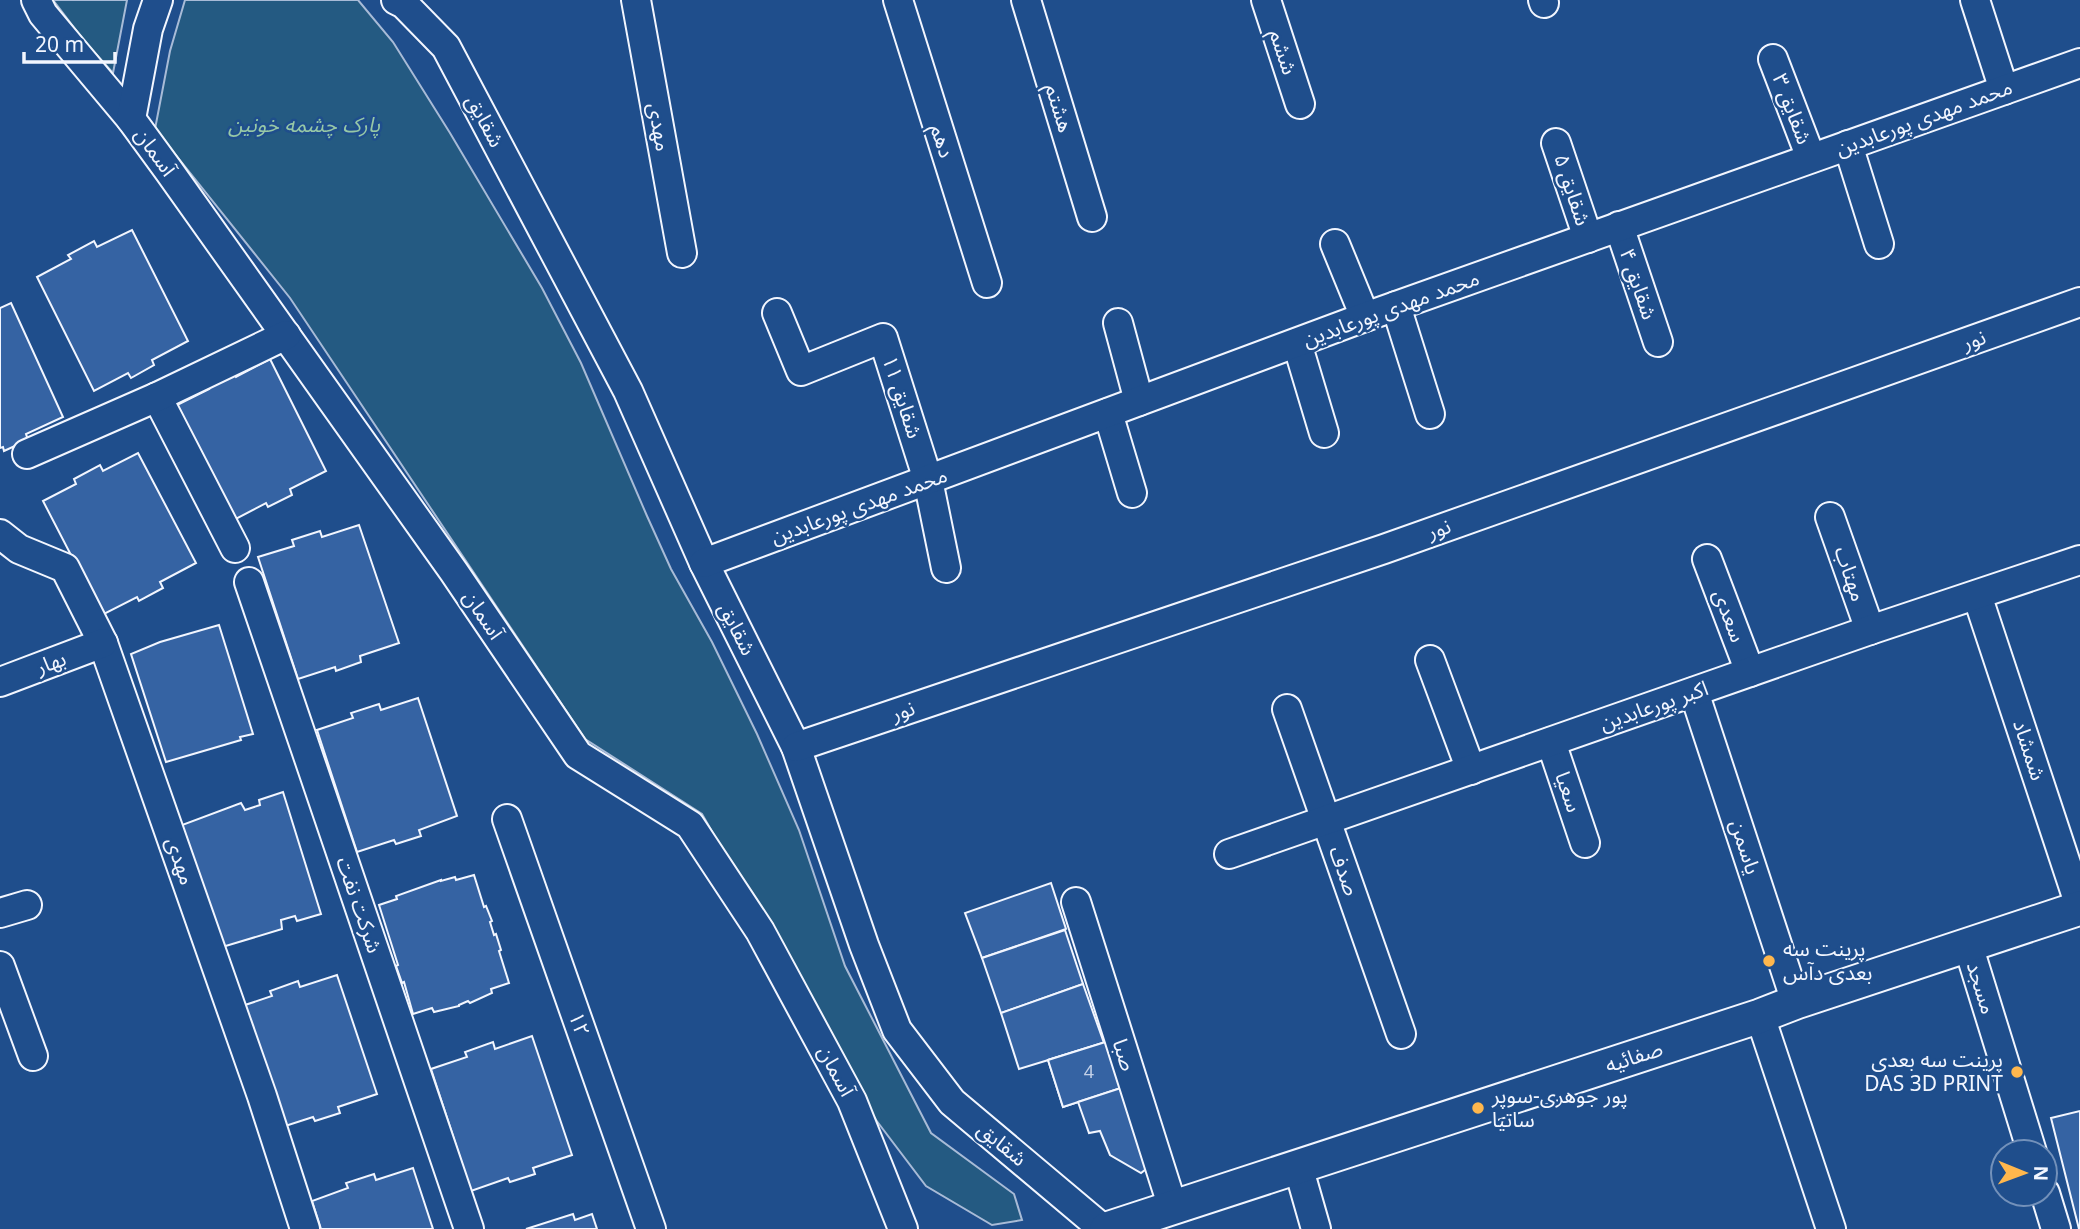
<svg xmlns="http://www.w3.org/2000/svg" width="2080" height="1229" font-family="Georgia,'Noto Sans Arabic',serif">
	<rect width="100%" height="100%" fill="#1f4e8c"/>
	<!-- green -->
	<g fill="#245a82" stroke="#a8bbd7" stroke-width="2">
		<path d="M53 0H127L113 73 85 42Z"/>
		<path d="M185 0H358L393 42 450 133 542 288 581 363 647 516 671 569 712 642 757 734 799 830 845 966 931 1133 1014 1194 1022 1220 992 1225 926 1186 876 1120 702 814 585 739 290 298 155 129 170 51Z"/>
	</g>
	<!-- building -->
	<g fill="#3563a3" stroke="#f2f6ff" stroke-width="2">
		<path d="M132 230 188 341 152 360 154 365 131 378 128 373 94 391 37 277 71 259 68 255 94 241 97 247Z"/>
		<path d="M11 303 63 417 26 434 28 440 4 451 3 447 0 448V308Z"/>
		<path d="M270 359 326 471 290 489 292 495 268 507 266 503 232 521 175 406 209 389 206 384 233 371 236 377Z"/>
		<path d="M138 453 196 563 160 582 163 588 139 601 137 597 102 615 43 501 76 484 74 479 100 465 103 471Z"/>
		<path d="M359 525 399 643 360 656 361 662 336 671 335 667 298 679 258 557 294 546 292 540 320 531 322 537Z"/>
		<path d="M219 625 253 734 240 737 241 740 166 762 131 654 160 642Z"/>
		<path d="M418 698 457 816 419 830 421 836 396 844 394 840 357 852 317 730 353 718 351 713 379 704 381 710Z"/>
		<path d="M283 792 321 914 297 921 295 916 281 920 282 929 219 948 210 908 182 825 241 803 245 810 260 805 259 800Z"/>
		<path d="M474 875 484 907 486 906 492 921 490 922 494 935 496 934 501 950 499 951 509 983 491 989 492 993 470 1003 468 1001 459 1005V1006L434 1012 432 1008 413 1014 404 982 402 983 396 966 398 965 379 905 397 899 396 896 441 880V881L455 877 456 880Z"/>
		<path d="M1051 883 1066 929 982 958 965 913Z"/>
		<path d="M1065 930 1083 984 1001 1013 982 958Z"/>
		<path d="M337 975 377 1094 338 1107 340 1113 315 1121 313 1117 276 1129 236 1008 272 996 270 991 298 981 300 987Z"/>
		<path d="M1083 984 1104 1043 1019 1069 1001 1013Z"/>
		<path d="M532 1036 572 1155 533 1168 535 1174 510 1182 508 1178 471 1191 431 1069 467 1057 465 1052 493 1042 495 1049Z"/>
		<path d="M1115 1039 1130 1085 1063 1107 1048 1060Z"/>
		<path d="M1115 1039 1130 1085 1063 1107 1048 1060Z"/>
		<path d="M1130 1085 1150 1166 1141 1173 1110 1155 1100 1131 1089 1133 1078 1102Z"/>
		<path d="M2080 1111V1229H2079L2051 1118Z"/>
		<path d="M413 1168 433 1229H321L312 1201 348 1188 346 1183 374 1174 376 1180Z"/>
		<path d="M573 1214 575 1220 592 1214 597 1229H526Z"/>
	</g>
	<g fill="none" stroke-linecap="round" stroke-linejoin="round">
		<!-- minor casing -->
		<g stroke="#f2f6ff" stroke-width="32">
			<g id="minor">
				<path d="M36 0 43 14 131 119 169 171 454 572 578 755 690 825 760 931 852 1101 903 1229"/>
				<path d="M396 0 404 4 446 47 628 391 704 563 796 747 864 945 897 1030 952 1102 1103 1229"/>
				<path d="M636 0 682 253"/>
				<path d="M898 0 987 283"/>
				<path d="M1026 0 1092 217"/>
				<path d="M1266 0 1300 104"/>
				<path d="M1543 0 1544 3"/>
				<path d="M1975 0 2004 90"/>
				<path d="M1773 59 1811 158"/>
				<path d="M131 119 148 29 158 0"/>
				<path d="M1556 143 1588 238"/>
				<path d="M1848 145 1879 244"/>
				<path d="M1619 226 1658 342"/>
				<path d="M1335 244 1365 317"/>
				<path d="M1396 306 1430 414"/>
				<path d="M777 313 801 371 883 338 928 480 946 568"/>
				<path d="M1118 323 1139 401"/>
				<path d="M1297 343 1324 433"/>
				<path d="M157 397 235 548"/>
				<path d="M1108 413 1132 493"/>
				<path d="M27 454 157 397 286 335"/>
				<path d="M1830 517 1870 630"/>
				<path d="M0 534 19 549 65 568 103 643 262 1096 305 1229"/>
				<path d="M1707 559 1750 672"/>
				<path d="M704 563 1365 317 2080 63"/>
				<path d="M249 582 469 1229"/>
				<path d="M1977 595 2080 906"/>
				<path d="M1430 660 1471 770"/>
				<path d="M0 682 103 643"/>
				<path d="M1694 692 1796 1002"/>
				<path d="M1287 709 1401 1034"/>
				<path d="M1551 742 1585 843"/>
				<path d="M796 747 1384 549 2080 302"/>
				<path d="M507 819 651 1229"/>
				<path d="M1229 854 1870 630 2080 560"/>
				<path d="M1076 902 1173 1208"/>
				<path d="M0 913 27 905"/>
				<path d="M1968 945 2032 1152"/>
				<path d="M0 966 33 1056"/>
				<path d="M1760 1016 1831 1229"/>
				<path d="M1298 1166 1316 1229"/>
				<path d="M2045 1193 2056 1229"/>
			</g>
		</g>
		<!-- tertiary casing -->
		<g stroke="#f2f6ff" stroke-width="37">
			<path id="tertiary" d="M1107 1229 1760 1016 1796 1002 2080 908"/>
		</g>
		<!-- minor -->
		<use href="#minor" stroke="#1f4e8c" stroke-width="28"/>
		<!-- tertiary -->
		<use href="#tertiary" stroke="#1f4e8c" stroke-width="33"/>
	</g>
	<!-- markers -->
	<g fill="#ffb74d" stroke="#1f4e8c" stroke-width="2.5">
		<circle cx="1769" cy="961" r="7"/>
		<circle cx="2017" cy="1072" r="7"/>
		<circle cx="1478" cy="1108" r="7"/>
	</g>
	<g text-anchor="middle" stroke-width="5" stroke-linejoin="round" paint-order="stroke">
		<!-- number labels -->
		<g font-size="18" fill="#c3d1e8">
			<text x="1089" y="1078">4</text>
		</g>
		<!-- street labels -->
		<g font-size="21" fill="#f2f6ff" stroke="#1f4e8c">
			<text transform="translate(1283 52) rotate(72)" y="7">ششم</text>
			<text transform="translate(1059 108) rotate(73)" y="7">هشتم</text>
			<text transform="translate(1792 109) rotate(69)" y="7">شقایق ۳</text>
			<text transform="translate(1924 118) rotate(-20)" y="7">محمد مهدی پورعابدین</text>
			<text transform="translate(485 121) rotate(62)" y="7">شقایق</text>
			<text transform="translate(659 127) rotate(80)" y="7">مهدی</text>
			<text transform="translate(942 141) rotate(72)" y="7">دهم</text>
			<text transform="translate(155 152) rotate(54)" y="7">آسمان</text>
			<text transform="translate(1572 190) rotate(72)" y="7">شقایق ۵</text>
			<text transform="translate(1638 284) rotate(71)" y="7">شقایق ۴</text>
			<text transform="translate(1391 309) rotate(-20)" y="7">محمد مهدی پورعابدین</text>
			<text transform="translate(1974 340) rotate(-19)" y="7">نور</text>
			<text transform="translate(902 397) rotate(72)" y="7">شقایق ۱۱</text>
			<text transform="translate(859 506) rotate(-20)" y="7">محمد مهدی پورعابدین</text>
			<text transform="translate(1439 529) rotate(-19)" y="7">نور</text>
			<text transform="translate(1850 574) rotate(71)" y="7">مهتاب</text>
			<text transform="translate(483 615) rotate(56)" y="7">آسمان</text>
			<text transform="translate(1729 616) rotate(69)" y="7">سعدی</text>
			<text transform="translate(737 629) rotate(63)" y="7">شقایق</text>
			<text transform="translate(51 663) rotate(-20)" y="7">بهار</text>
			<text transform="translate(1654 706) rotate(-19)" y="7">اکبر پورعابدین</text>
			<text transform="translate(903 711) rotate(-19)" y="7">نور</text>
			<text transform="translate(2029 750) rotate(72)" y="7">شمشاد</text>
			<text transform="translate(1568 792) rotate(71)" y="7">سعیا</text>
			<text transform="translate(1745 847) rotate(72)" y="7">یاسمن</text>
			<text transform="translate(180 861) rotate(71)" y="7">مهدی</text>
			<text transform="translate(1344 871) rotate(70)" y="7">صدف</text>
			<text transform="translate(359 905) rotate(71)" y="7">شرکت نفت</text>
			<text transform="translate(1981 988) rotate(73)" y="7">مسجد</text>
			<text transform="translate(579 1024) rotate(71)" y="7">۱۲</text>
			<text transform="translate(1124 1055) rotate(72)" y="7">صبا</text>
			<text transform="translate(1634 1057) rotate(-18)" y="7">صفائیه</text>
			<text transform="translate(836 1071) rotate(62)" y="7">آسمان</text>
			<text transform="translate(1002 1144) rotate(40)" y="7">شقایق</text>
		</g>
		<!-- park labels -->
		<g font-size="21" font-style="italic" fill="#97c8a6" stroke="#1f4e8c">
			<text x="304" y="132">پارک چشمه خونین</text>
		</g>
		<!-- poi labels -->
		<g font-size="21" fill="#f2f6ff" stroke="#1f4e8c" text-anchor="start">
			<text x="1783" y="956">پرینت سه<tspan x="1783" dy="24">بعدی دآس</tspan></text>
			<text x="2003" y="1067" text-anchor="end">پرینت سه بعدی<tspan x="2003" dy="24">DAS 3D PRINT</tspan></text>
			<text x="1492" y="1103">پور جوهری-سوپر<tspan x="1492" dy="24">ساتیا</tspan></text>
		</g>
	</g>
	<!-- north arrow -->
	<g transform="translate(2024 1173) rotate(91)"><circle r="33" fill="#1f4e8c" stroke="#7391ba" stroke-width="2"/>
	<path d="M0-5L12 26L0 18L-12 26Z" fill="#ffb74d"/>
	<text y="-10" font-size="19" font-weight="bold" text-anchor="middle" fill="#f2f6ff">N</text>
	</g>
	<!-- scale -->
	<path d="M24 52v10h91v-10" fill="none" stroke="#f2f6ff" stroke-width="3.5"/>
	<text x="35" y="52" font-size="21" fill="#f2f6ff" stroke="#1f4e8c" stroke-width="5" paint-order="stroke">20 m</text>
</svg>
